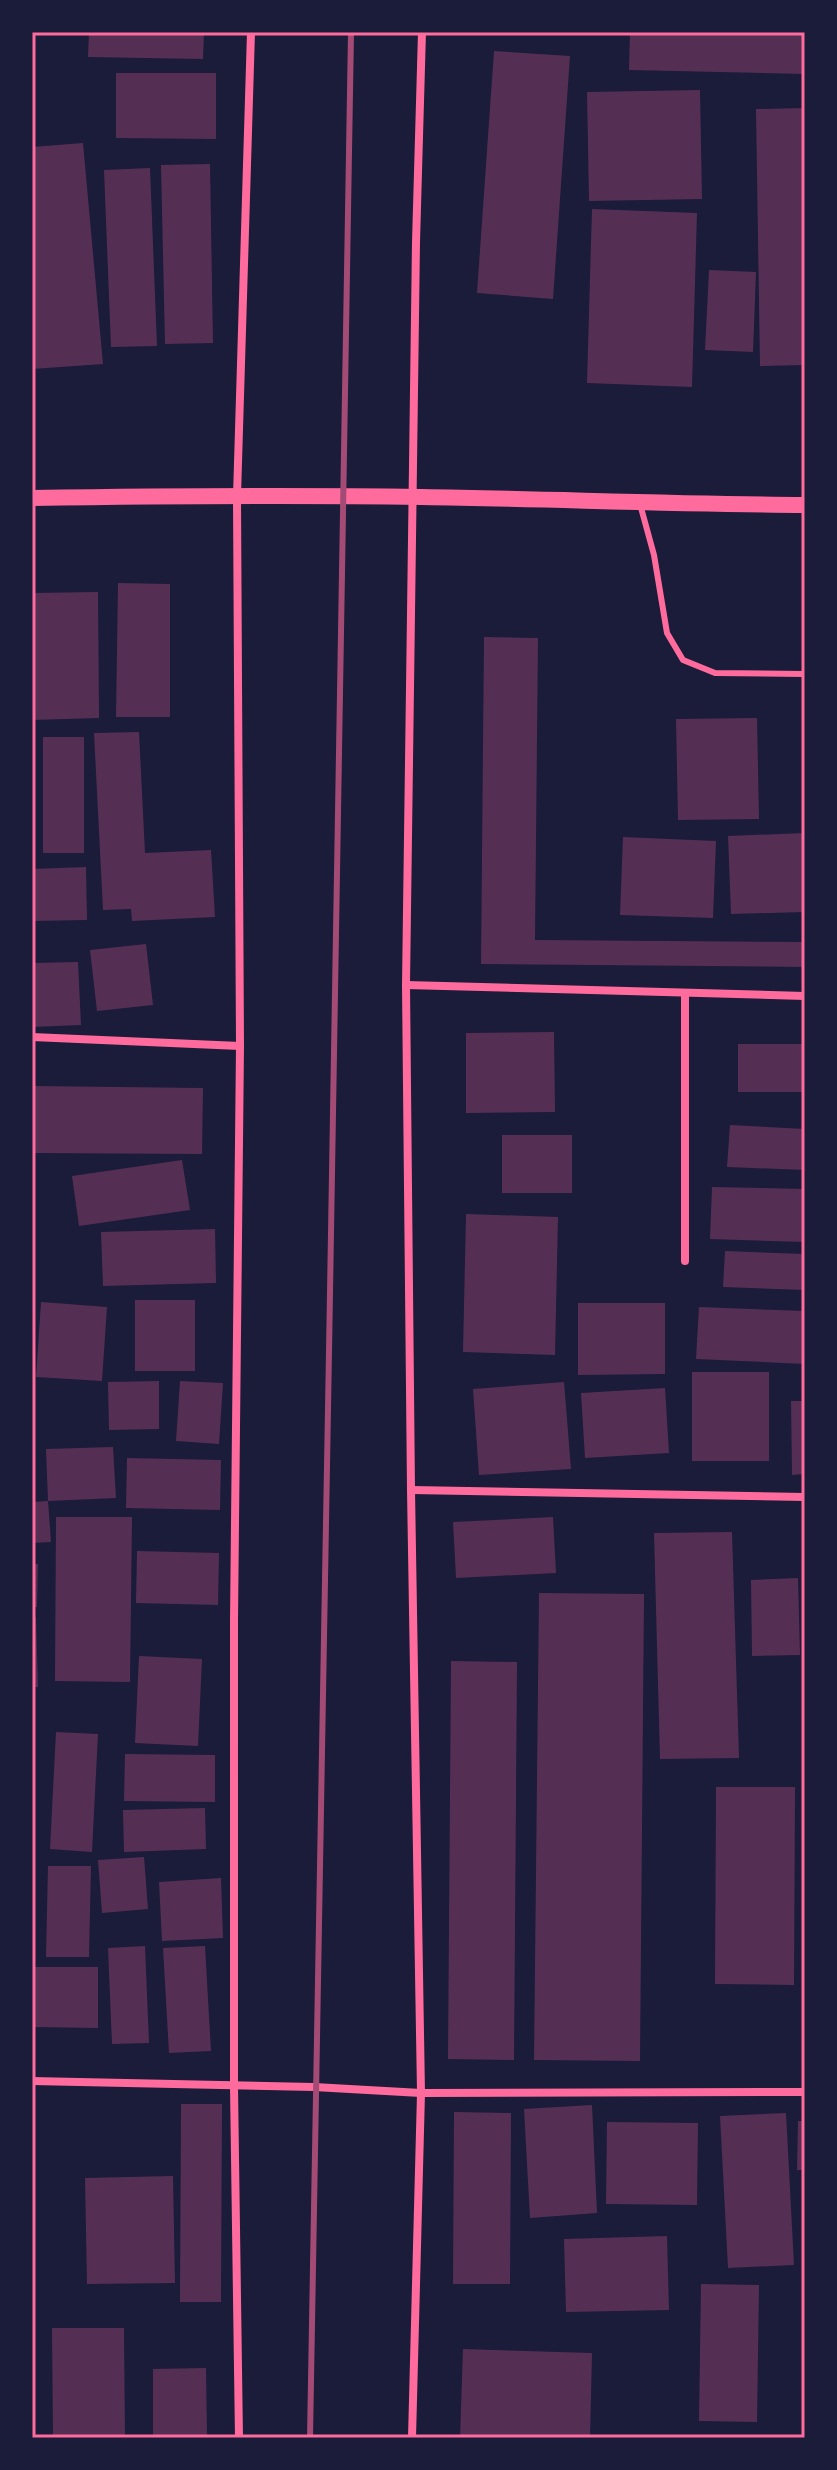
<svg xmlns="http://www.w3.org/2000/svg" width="837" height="2470" font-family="Helvetica,sans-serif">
	<rect width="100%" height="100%" fill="#1b1b3a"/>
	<!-- building -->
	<g fill="#542f53">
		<path d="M89 32H204L203 59 88 57Z"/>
		<path d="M630 32H805V74L629 70Z"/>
		<path d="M494 51 570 56 553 299 477 293Z"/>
		<path d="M116 73H216V139L116 138Z"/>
		<path d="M700 90 702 199 589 201 587 92Z"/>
		<path d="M805 108V365L760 366 756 109Z"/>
		<path d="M83 143 103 364 32 369V147Z"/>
		<path d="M210 164 213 343 165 344 161 165Z"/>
		<path d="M150 168 157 346 111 347 104 170Z"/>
		<path d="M592 209 697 213 692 387 587 383Z"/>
		<path d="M709 270 756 272 753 352 705 350Z"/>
		<path d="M118 583 170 584V717H116Z"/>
		<path d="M98 592 99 718 32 720V593Z"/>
		<path d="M484 637 538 638 535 940 805 942V967L481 964Z"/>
		<path d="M757 718 759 819 678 820 676 719Z"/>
		<path d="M139 732 145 853 211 850 215 917 132 921 131 909 103 910 94 733Z"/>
		<rect x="43" y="737" width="41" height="116"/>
		<path d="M805 833V912L731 914 728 836Z"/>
		<path d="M623 837 716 841 713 918 620 915Z"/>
		<path d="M86 867 87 920 32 921V869Z"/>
		<path d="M146 944 153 1005 97 1011 90 950Z"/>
		<path d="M78 962 81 1025 32 1027V963Z"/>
		<path d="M554 1032 555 1112 466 1113V1033Z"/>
		<rect x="738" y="1044" width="67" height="48"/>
		<path d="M32 1086 203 1088 202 1154 32 1153Z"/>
		<path d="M730 1125 805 1129V1170L727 1167Z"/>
		<rect x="502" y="1135" width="70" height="58"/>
		<path d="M182 1160 190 1210 79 1226 72 1176Z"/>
		<path d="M712 1187 805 1189V1242L710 1239Z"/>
		<path d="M466 1214 558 1217 555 1355 463 1352Z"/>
		<path d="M215 1229 216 1283 103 1286 101 1232Z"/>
		<path d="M725 1251 805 1254V1290L723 1287Z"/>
		<rect x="135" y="1300" width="60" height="71"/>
		<path d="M41 1302 107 1307 102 1381 36 1377Z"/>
		<path d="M578 1303H665V1374L578 1375Z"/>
		<path d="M699 1307 805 1311V1364L696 1359Z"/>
		<rect x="692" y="1372" width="77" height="89"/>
		<path d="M159 1381V1429L109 1430 108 1382Z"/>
		<path d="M180 1381 223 1383 219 1444 176 1441Z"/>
		<path d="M564 1382 571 1469 479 1475 473 1389Z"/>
		<path d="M665 1388 669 1453 585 1458 581 1393Z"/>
		<path d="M791 1401H805V1474L792 1475Z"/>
		<path d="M113 1447 116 1498 48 1501 46 1449Z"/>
		<path d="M127 1458 221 1460 220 1510 126 1508Z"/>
		<path d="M48 1501 51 1542 32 1543V1502Z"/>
		<path d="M56 1517H132L130 1682 55 1681Z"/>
		<path d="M553 1517 556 1573 456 1578 453 1522Z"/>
		<path d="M732 1532 739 1758 660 1759 654 1533Z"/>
		<path d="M137 1551 219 1553 218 1605 136 1603Z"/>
		<path d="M32 1564H38L37 1607H32Z"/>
		<path d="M798 1578 800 1655 752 1656 751 1580Z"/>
		<path d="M539 1593 644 1594 640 2061 534 2060Z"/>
		<path d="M32 1617H36L38 1687H32Z"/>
		<path d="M139 1656 202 1659 198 1746 135 1743Z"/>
		<path d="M451 1661 517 1662 514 2060 448 2059Z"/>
		<path d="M56 1732 98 1734 92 1852 50 1849Z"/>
		<path d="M125 1754 215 1755V1802L124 1801Z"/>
		<path d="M716 1787H795L794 1985 715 1984Z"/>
		<path d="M205 1808 206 1849 124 1852 123 1810Z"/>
		<path d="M144 1857 148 1909 102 1913 98 1860Z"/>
		<path d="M48 1866H91L89 1957H46Z"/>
		<path d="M221 1878 223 1938 162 1941 159 1882Z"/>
		<path d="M145 1946 149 2043 112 2044 108 1948Z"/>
		<path d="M205 1946 211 2051 169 2053 163 1948Z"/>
		<path d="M32 1967H98V2028L32 2027Z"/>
		<path d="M181 2104H222L221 2302H180Z"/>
		<path d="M592 2105 597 2213 530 2218 524 2109Z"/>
		<path d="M454 2112 511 2113 510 2284H453Z"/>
		<path d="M786 2113 794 2265 728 2268 720 2116Z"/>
		<path d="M798 2121H805V2170H797Z"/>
		<path d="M607 2122 698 2123 697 2205 606 2204Z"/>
		<path d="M173 2176 175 2283 87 2284 85 2178Z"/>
		<path d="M667 2236 669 2310 566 2312 564 2239Z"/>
		<path d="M701 2284 759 2285 757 2422 699 2421Z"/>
		<path d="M52 2328H124L125 2438H53Z"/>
		<path d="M463 2349 592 2353 590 2438H460Z"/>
		<path d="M206 2368 207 2438H153V2369Z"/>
	</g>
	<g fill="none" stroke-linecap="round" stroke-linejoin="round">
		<!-- service -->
		<path stroke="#ff6b9d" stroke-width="6" d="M640 504 654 555 667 633 683 660 715 673 805 674"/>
		<!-- minor -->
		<g stroke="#ff6b9d" stroke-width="8">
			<path d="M406 985 805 996"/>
			<path d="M685 994V1261"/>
			<path d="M32 1037 240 1046"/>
			<path d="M411 1490 805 1497"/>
			<path d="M32 2081 314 2087 421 2093 805 2092"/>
			<path d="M239 2438 234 2087V1620L240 1046 237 496 251 32"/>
			<path d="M412 2438 421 2093 411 1490 406 985 416 242 422 32"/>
		</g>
		<!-- secondary -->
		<path stroke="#ff6b9d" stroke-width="16" d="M32 498C162 496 292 495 422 497 549 499 677 504 805 505"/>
		<!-- rail -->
		<path stroke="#a44b75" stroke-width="6" d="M310 2438C320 1636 343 834 351 32"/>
	</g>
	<!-- border -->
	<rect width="837" height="2470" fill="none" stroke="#1b1b3a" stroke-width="68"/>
	<rect x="34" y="34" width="769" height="2402" fill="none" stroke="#ff6b9d" stroke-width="3"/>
</svg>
